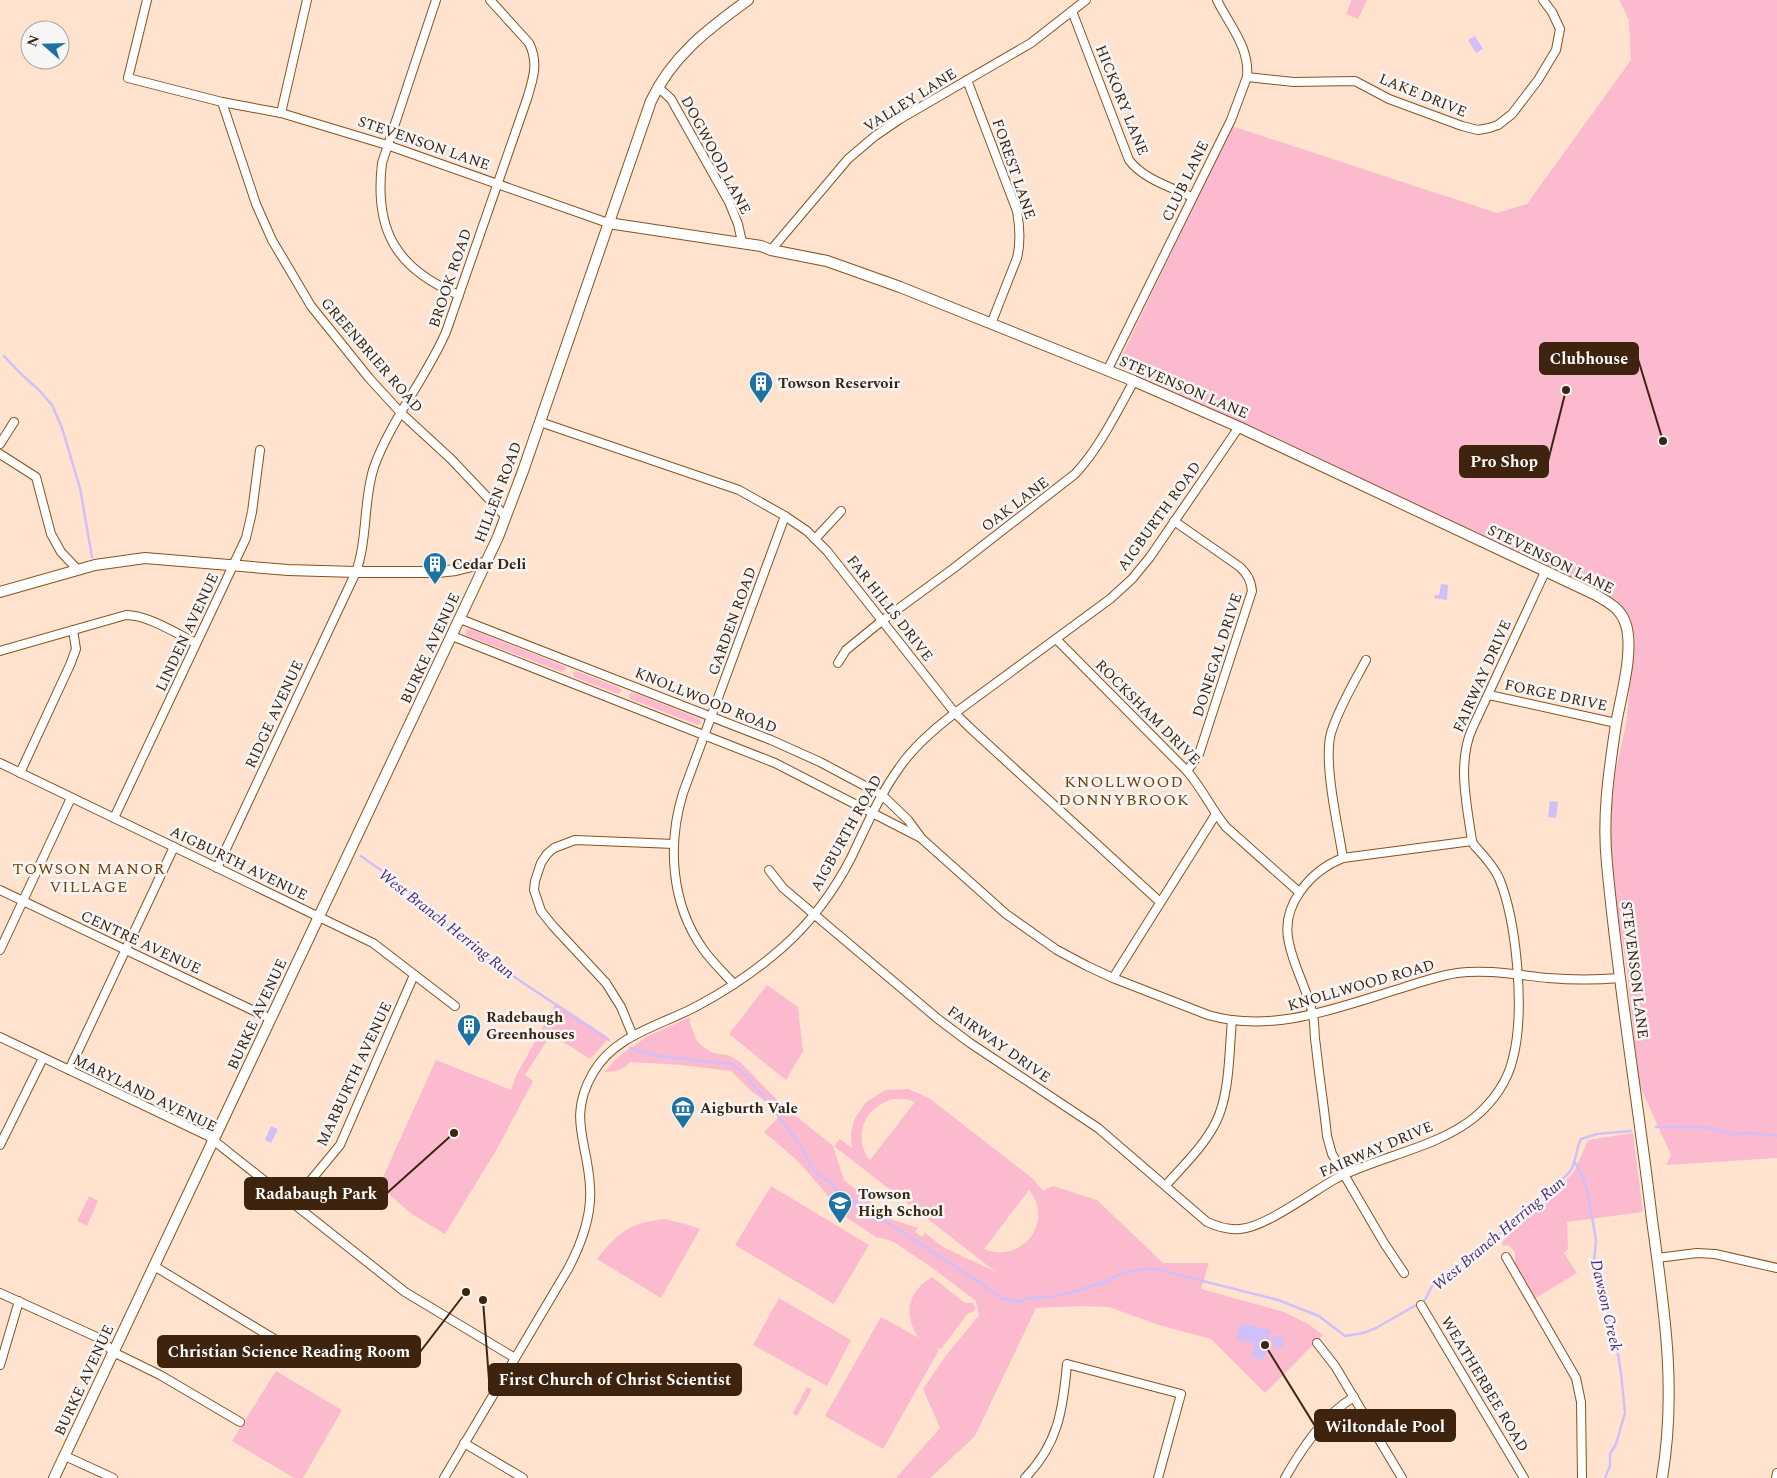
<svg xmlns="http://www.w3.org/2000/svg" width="1777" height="1478" font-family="Spectral,serif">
	<rect width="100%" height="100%" fill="#ffe3cf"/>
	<!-- green -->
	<g fill="#fcbace" fill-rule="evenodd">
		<path d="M1352 0H1367L1358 19 1346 14Z"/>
		<path d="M1619 0H1777V1158L1666 1165 1671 1155 1639 1084 1626 964 1614 892 1609 817 1615 774 1626 725 1635 638 1631 620 1617 600 1217 411 1117 366 1232 126 1497 213 1527 204 1631 60 1629 20Z"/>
		<path d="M467 629H471L566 667 565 670 562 672 467 636 465 633Z"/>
		<path d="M576 671 620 688 621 691 618 694 574 677 573 672Z"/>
		<path d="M632 692 700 719 701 723 698 725 630 699 629 695Z"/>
		<path d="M767 985 798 1007 803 1051 786 1080 729 1034Z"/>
		<path d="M556 1003 609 1038 590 1059 551 1034 525 1075 533 1081 497 1149 445 1234 412 1214 379 1186 436 1060 511 1090 516 1076Z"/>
		<path d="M690 1017V1024L697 1041 702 1046 713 1053 728 1055 739 1061 780 1103 833 1146 844 1180 893 1220 918 1228 915 1232 922 1237 925 1233 943 1247 996 1272 834 1146 840 1139 852 1148 851 1134 854 1120 866 1102 886 1090 908 1089 929 1098 1033 1179 1043 1191 1053 1186 1097 1200 1163 1263H1209L1201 1289 1284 1312 1308 1324 1323 1335 1265 1393 1211 1339 1159 1325 1109 1307 1082 1306 1036 1308 975 1436 930 1478H896L940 1428 923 1389 945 1357 979 1315 976 1301 934 1269 892 1241 876 1237 846 1217 799 1162 764 1132 783 1113 778 1108 752 1092 731 1071 682 1065 630 1062C623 1070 616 1072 605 1072L618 1057 646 1037ZM894 1099H906L915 1102 870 1160C851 1136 866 1105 894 1099ZM1029 1190C1055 1222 1022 1264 984 1249Z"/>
		<path d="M1633 1133 1643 1212 1567 1222 1568 1249 1564 1253 1577 1273 1534 1299 1515 1268V1252L1508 1245 1503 1246 1502 1242 1574 1172 1588 1140Z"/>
		<path d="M771 1186 869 1245 834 1304 735 1245Z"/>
		<path d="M89 1196 98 1201 87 1226 77 1221Z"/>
		<path d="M665 1219 685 1224 700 1229 661 1298 597 1259C619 1231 630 1223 665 1219Z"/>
		<path d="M932 1277 965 1303H973L976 1308 973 1312 968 1313 941 1349 937 1348 939 1350 883 1449 825 1416 881 1317 919 1338C903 1315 907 1292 932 1277Z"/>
		<path d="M779 1298 851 1340 827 1386 753 1345Z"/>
		<path d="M276 1371 342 1410 303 1478H294L232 1441Z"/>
		<path d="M807 1387 812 1389 797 1416 793 1413Z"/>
	</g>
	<!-- water -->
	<g fill="#d1bffa">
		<path d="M1475 36 1483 49 1476 53 1468 40Z"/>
		<path d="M1441 584 1448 585 1447 600 1434 598 1435 595H1439Z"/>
		<path d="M1550 801 1558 802 1556 818 1548 817Z"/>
		<path d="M271 1126 278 1129 271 1143 265 1140Z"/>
		<path d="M1240 1323 1271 1330 1264 1360 1251 1357 1254 1343 1236 1339Z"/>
		<circle cx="1278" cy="1342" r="6"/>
	</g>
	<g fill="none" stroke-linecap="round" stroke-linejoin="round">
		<!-- stream -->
		<g stroke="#d1bffa" stroke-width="2.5">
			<path d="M4 356 21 374 39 390 52 405 62 428 80 488 92 557"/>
			<path d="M361 856 407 889 420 904 492 962 609 1040"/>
			<path d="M630 1048 658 1056 732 1064 743 1072 795 1137 812 1167 819 1176 832 1183 839 1195 862 1205 871 1219 887 1222 982 1284 1001 1298 1018 1302 1028 1298 1049 1297 1070 1293 1104 1282 1125 1272 1152 1268 1278 1300 1319 1316 1345 1336 1363 1333 1376 1328 1425 1300 1433 1284 1485 1247 1560 1180C1578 1170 1573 1156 1581 1139L1597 1134 1631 1131"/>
			<path d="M1656 1127H1704L1734 1134 1751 1133 1777 1136"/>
			<path d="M1575 1162 1584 1180 1588 1194 1596 1240 1594 1262 1605 1286 1608 1318 1615 1336 1621 1373 1625 1413 1616 1444 1610 1454V1466L1605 1478"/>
		</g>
		<!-- street casing -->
		<g stroke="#8b511d" stroke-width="10">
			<g id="street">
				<path d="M147 0 128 78 222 102 281 113 387 145 608 223"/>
				<path d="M436 0 382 163C374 230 396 269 459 295"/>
				<path d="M1072 11 1129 160C1143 179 1171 187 1192 197"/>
				<path d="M1247 77 1294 82 1355 81 1389 99 1462 126 1478 130 1489 128 1498 125 1512 114 1538 80 1556 50 1560 29 1552 12 1543 0"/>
				<path d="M967 80 1017 211C1020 228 1021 242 1017 258L991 324"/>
				<path d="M658 87 671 99 729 202 738 224 742 242"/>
				<path d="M222 102 256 204 272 240 311 306 369 378 401 413 451 459 506 517"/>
				<path d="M281 113 307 0"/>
				<path d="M771 250 848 159 875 136 900 119 1031 43 1086 0"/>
				<path d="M1107 371 1231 120 1247 77C1250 47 1229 25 1217 0"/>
				<path d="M540 422 739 490 785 516 807 531 827 551 955 713 969 727 1160 902"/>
				<path d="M0 444 14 422"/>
				<path d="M0 454 36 477 51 534 61 552 78 570"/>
				<path d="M1174 521 1240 567C1247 574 1251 580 1252 591L1199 754 1187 771"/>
				<path d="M815 539 841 511"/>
				<path d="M460 619 771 740 820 762 882 795 908 820 922 839 1006 914 1057 950 1087 966 1113 978 1208 1015C1274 1034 1339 1007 1402 988 1420 982 1438 976 1457 973 1487 969 1518 975 1548 978 1572 980 1596 980 1620 978"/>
				<path d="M452 636 775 763 919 837"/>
				<path d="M1056 639 1187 771C1202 788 1211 809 1226 827L1299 892"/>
				<path d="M0 651 126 615C148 615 177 634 196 643"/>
				<path d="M838 663 846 650 883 620 954 568 1075 474C1100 447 1116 413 1134 381"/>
				<path d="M1489 695 1616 723"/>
				<path d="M0 763 373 943 455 1006"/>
				<path d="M20 773 70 665 76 649 73 630"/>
				<path d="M114 818 246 538 252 512 260 450"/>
				<path d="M1343 858C1338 826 1323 762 1331 733 1339 707 1354 683 1366 660"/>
				<path d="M217 868 356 572C368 538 363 500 374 467 391 420 426 378 446 332L527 99C533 79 539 63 529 43L490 0"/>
				<path d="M769 870 783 888 938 1019 970 1043 1098 1128 1207 1222C1218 1227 1228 1230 1240 1229 1266 1227 1312 1192 1337 1178 1380 1156 1437 1148 1475 1117 1493 1102 1508 1081 1513 1058 1525 1012 1517 922 1499 878 1493 865 1483 855 1474 845L1472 841C1467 806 1457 763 1472 729L1545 572"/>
				<path d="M0 890 271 1019"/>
				<path d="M0 950 71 798"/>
				<path d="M1113 978 1216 814"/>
				<path d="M734 984C724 973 712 962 703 949 671 904 667 845 683 793L785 516"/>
				<path d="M633 1036 621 1007 606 983 553 926 541 911 534 890 535 881 541 863 547 854 554 848 575 840 674 844"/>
				<path d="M0 1037 208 1136 405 1292 515 1358"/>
				<path d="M69 1070 174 847"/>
				<path d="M0 1145 43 1058"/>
				<path d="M1166 1185C1183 1166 1204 1146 1216 1122 1230 1094 1229 1051 1232 1020"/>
				<path d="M292 1203 340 1145 414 975"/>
				<path d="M1506 1257 1576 1378 1581 1402 1582 1478"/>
				<path d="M1657 1258 1697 1253 1715 1254 1777 1268"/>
				<path d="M154 1266 286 1346"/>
				<path d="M1404 1273 1384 1243 1332 1154 1327 1136C1324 1106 1319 1076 1316 1046 1314 1036 1315 1025 1313 1015 1308 991 1294 968 1289 943 1280 906 1310 871 1343 858L1472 841"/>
				<path d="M0 1293 101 1339 113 1352 160 1375 240 1422"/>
				<path d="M1421 1305 1524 1478"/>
				<path d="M1317 1343 1335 1366 1402 1478"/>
				<path d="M0 1365 19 1301"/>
				<path d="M464 1443 523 1478"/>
				<path d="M65 1456 113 1478"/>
				<path d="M444 1478 568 1269C582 1243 592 1216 590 1187 588 1142 567 1118 593 1073 615 1034 663 1025 699 1005 729 989 758 969 783 947 811 922 834 891 851 858 866 827 879 796 899 768 914 746 934 729 955 713L1110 599 1132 579 1150 557 1239 427"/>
				<path d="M1025 1478C1058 1444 1063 1410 1067 1364L1181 1394 1158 1478"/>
				<path d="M1285 1478C1302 1448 1324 1415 1354 1397"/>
				<path d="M1776 1478 1777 1473"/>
			</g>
		</g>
		<!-- secondary casing -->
		<g stroke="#8b511d" stroke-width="12">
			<g id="secondary">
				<path d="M608 223 761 246 771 250 827 261 900 287 1134 381 1239 427 1594 594C1608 602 1621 608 1626 625 1634 651 1621 696 1616 724 1609 771 1602 816 1607 864 1618 983 1638 1101 1652 1220 1664 1308 1677 1389 1662 1478"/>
				<path d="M0 592 95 565 145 558 288 570 356 572H438L456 570 487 562"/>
				<path d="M54 1478 498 537 523 471 651 101C672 56 708 29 748 0"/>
			</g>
		</g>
		<!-- street -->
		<use href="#street" stroke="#fff" stroke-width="8"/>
		<!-- secondary -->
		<use href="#secondary" stroke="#fff" stroke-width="10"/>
	</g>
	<!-- icons -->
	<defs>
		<g id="building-pin" transform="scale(1.25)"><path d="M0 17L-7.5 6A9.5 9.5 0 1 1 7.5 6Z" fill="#1c73a2" stroke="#f6f6f6"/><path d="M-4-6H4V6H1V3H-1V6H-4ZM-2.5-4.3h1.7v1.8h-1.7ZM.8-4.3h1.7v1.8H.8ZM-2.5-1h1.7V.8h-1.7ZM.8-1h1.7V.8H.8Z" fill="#fff"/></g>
		<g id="museum-pin" transform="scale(1.25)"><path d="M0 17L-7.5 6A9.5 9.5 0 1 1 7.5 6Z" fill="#1c73a2" stroke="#f6f6f6"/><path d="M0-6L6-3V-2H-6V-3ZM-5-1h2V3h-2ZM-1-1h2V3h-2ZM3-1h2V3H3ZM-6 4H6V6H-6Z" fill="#fff"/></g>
		<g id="school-pin" transform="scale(1.25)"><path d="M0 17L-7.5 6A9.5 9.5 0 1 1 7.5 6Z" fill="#1c73a2" stroke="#f6f6f6"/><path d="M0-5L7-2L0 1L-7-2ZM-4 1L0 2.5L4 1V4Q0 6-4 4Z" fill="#fff"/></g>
	</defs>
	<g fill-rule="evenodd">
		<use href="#building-pin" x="761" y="383"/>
		<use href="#building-pin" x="435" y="564"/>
		<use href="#building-pin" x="469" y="1026"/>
		<use href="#museum-pin" x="683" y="1108"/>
		<use href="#school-pin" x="840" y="1203"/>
	</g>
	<g text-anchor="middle" stroke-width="5" stroke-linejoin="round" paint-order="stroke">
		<!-- street labels -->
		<g font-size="15" fill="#3e240f" stroke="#f6f6f6">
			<text transform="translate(1423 95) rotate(22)" y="5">LAKE DRIVE</text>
			<text transform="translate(910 100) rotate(-32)" y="5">VALLEY LANE</text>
			<text transform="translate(1122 100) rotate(68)" y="5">HICKORY LANE</text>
			<text transform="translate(424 143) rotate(19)" y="5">STEVENSON LANE</text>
			<text transform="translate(716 155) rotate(62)" y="5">DOGWOOD LANE</text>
			<text transform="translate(1014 169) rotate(71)" y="5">FOREST LANE</text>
			<text transform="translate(1185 181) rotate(-64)" y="5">CLUB LANE</text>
			<text transform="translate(450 278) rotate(-71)" y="5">BROOK ROAD</text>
			<text transform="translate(372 355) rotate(49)" y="5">GREENBRIER ROAD</text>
			<text transform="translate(1184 387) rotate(23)" y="5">STEVENSON LANE</text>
			<text transform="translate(498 492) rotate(-69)" y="5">HILLEN ROAD</text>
			<text transform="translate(1015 504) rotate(-37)" y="5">OAK LANE</text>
			<text transform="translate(1159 516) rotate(-54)" y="5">AIGBURTH ROAD</text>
			<text transform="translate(1551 559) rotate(26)" y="5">STEVENSON LANE</text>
			<text transform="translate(890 608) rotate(52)" y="5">FAR HILLS DRIVE</text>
			<text transform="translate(732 621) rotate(-70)" y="5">GARDEN ROAD</text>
			<text transform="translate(187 632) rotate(-65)" y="5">LINDEN AVENUE</text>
			<text transform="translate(430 648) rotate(-65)" y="5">BURKE AVENUE</text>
			<text transform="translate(1217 655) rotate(-72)" y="5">DONEGAL DRIVE</text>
			<text transform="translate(1482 676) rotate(-66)" y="5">FAIRWAY DRIVE</text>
			<text transform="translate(1556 695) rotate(12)" y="5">FORGE DRIVE</text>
			<text transform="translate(706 700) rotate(22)" y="5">KNOLLWOOD ROAD</text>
			<text transform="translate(1148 712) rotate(45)" y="5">ROCKSHAM DRIVE</text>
			<text transform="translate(274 714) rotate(-65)" y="5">RIDGE AVENUE</text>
			<text transform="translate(846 833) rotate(-61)" y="5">AIGBURTH ROAD</text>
			<text transform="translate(239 863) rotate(26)" y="5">AIGBURTH AVENUE</text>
			<text transform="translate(141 942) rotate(25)" y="5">CENTRE AVENUE</text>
			<text transform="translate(1635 970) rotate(83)" y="5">STEVENSON LANE</text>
			<text transform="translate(1361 985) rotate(-16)" y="5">KNOLLWOOD ROAD</text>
			<text transform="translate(257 1014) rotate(-65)" y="5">BURKE AVENUE</text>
			<text transform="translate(999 1044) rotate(35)" y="5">FAIRWAY DRIVE</text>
			<text transform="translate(354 1074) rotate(-65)" y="5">MARBURTH AVENUE</text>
			<text transform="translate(145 1093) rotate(26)" y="5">MARYLAND AVENUE</text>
			<text transform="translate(1376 1149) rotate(-23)" y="5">FAIRWAY DRIVE</text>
			<text transform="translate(84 1380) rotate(-65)" y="5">BURKE AVENUE</text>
			<text transform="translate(1485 1384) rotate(59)" y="5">WEATHERBEE ROAD</text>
		</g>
		<!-- poi labels -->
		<g font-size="15" font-weight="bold" fill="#3e240f" stroke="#f6f6f6" text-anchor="start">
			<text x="778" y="388">Towson Reservoir</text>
			<text x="452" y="569">Cedar Deli</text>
			<text x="486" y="1022">Radebaugh<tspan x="486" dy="17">Greenhouses</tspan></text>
			<text x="700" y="1113">Aigburth Vale</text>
			<text x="858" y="1199">Towson<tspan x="858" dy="17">High School</tspan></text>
		</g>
		<!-- neighbourhood labels -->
		<g font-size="16" letter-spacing="1" fill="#753e00" stroke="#f6f6f6">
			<text x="1124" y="787">KNOLLWOOD<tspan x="1124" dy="18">DONNYBROOK</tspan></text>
			<text x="89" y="874">TOWSON MANOR<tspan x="89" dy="18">VILLAGE</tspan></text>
		</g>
		<!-- water labels -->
		<g font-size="16" font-style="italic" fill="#4d2b7e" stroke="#f6f6f6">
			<text transform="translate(447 923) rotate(38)" y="6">West Branch Herring Run</text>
			<text transform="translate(1498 1233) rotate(-40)" y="6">West Branch Herring Run</text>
			<text transform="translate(1607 1305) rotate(77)" y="6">Dawson Creek</text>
		</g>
	</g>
	<!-- callouts -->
	<path fill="none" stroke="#3e240f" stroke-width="2" d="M1663 441L1638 359M1566 390L1548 461M454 1133L387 1193M466 1292L420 1352M483 1300L489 1380M1265 1345L1315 1426"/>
	<g fill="#3e240f" stroke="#f6f6f6" stroke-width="2">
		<circle cx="1663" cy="441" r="5"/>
		<circle cx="1566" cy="390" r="5"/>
		<circle cx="454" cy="1133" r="5"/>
		<circle cx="466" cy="1292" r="5"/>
		<circle cx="483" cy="1300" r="5"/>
		<circle cx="1265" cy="1345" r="5"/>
	</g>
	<g fill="#3e240f" stroke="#3e240f" stroke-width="2">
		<rect x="1540" y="343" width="98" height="31" rx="5"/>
		<rect x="1460" y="446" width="88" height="31" rx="5"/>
		<rect x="245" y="1178" width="142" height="31" rx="5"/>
		<rect x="158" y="1336" width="262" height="31" rx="5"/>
		<rect x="489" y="1364" width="252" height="31" rx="5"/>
		<rect x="1315" y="1410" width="140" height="31" rx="5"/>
	</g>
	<g font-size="16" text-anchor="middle" font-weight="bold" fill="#fff">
		<text x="1589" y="364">Clubhouse</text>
		<text x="1504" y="467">Pro Shop</text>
		<text x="316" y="1199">Radabaugh Park</text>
		<text x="289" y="1357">Christian Science Reading Room</text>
		<text x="615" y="1385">First Church of Christ Scientist</text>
		<text x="1385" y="1432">Wiltondale Pool</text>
	</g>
	<!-- north arrow -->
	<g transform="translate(45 45) rotate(290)"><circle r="24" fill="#f6f6f6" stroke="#aca29a"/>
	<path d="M0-4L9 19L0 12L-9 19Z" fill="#1c73a2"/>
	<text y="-8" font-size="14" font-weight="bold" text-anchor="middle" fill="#3e240f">N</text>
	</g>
</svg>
